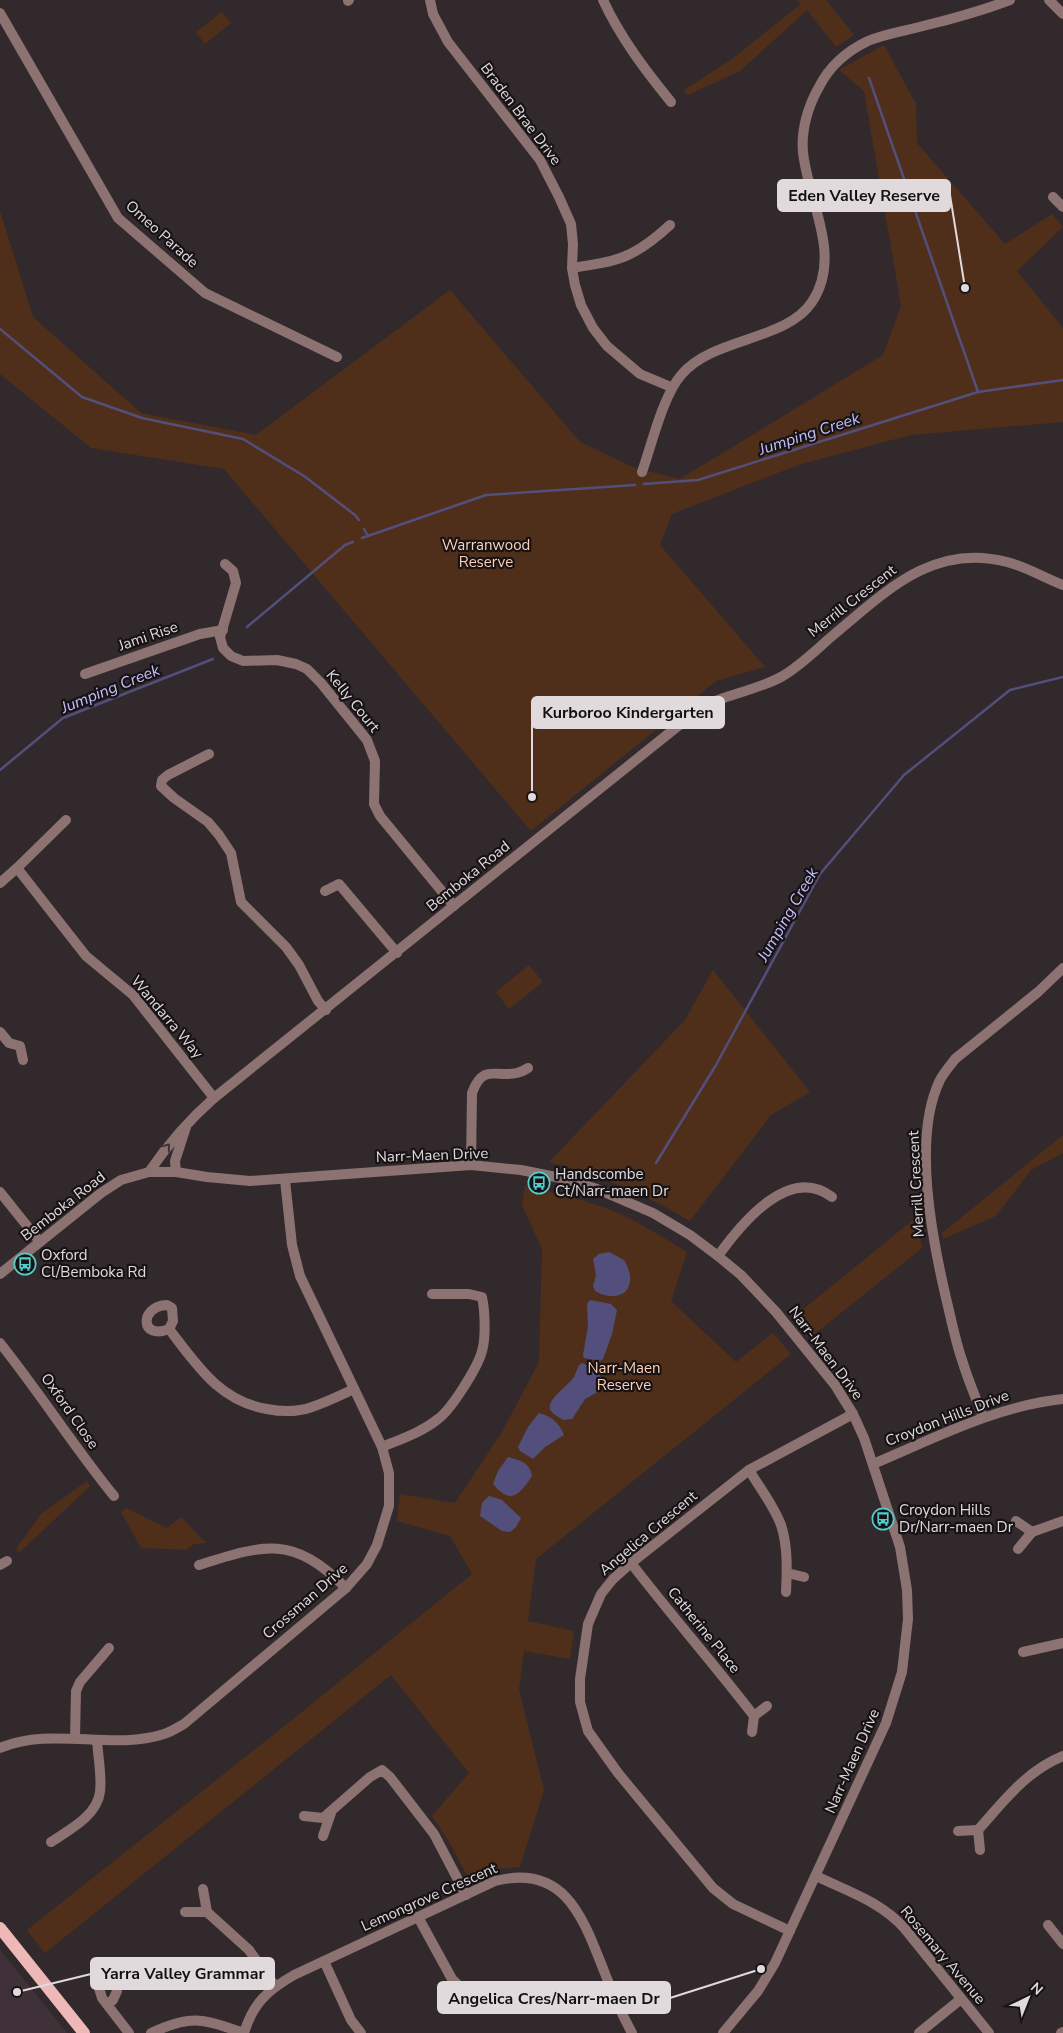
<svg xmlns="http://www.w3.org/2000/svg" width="1063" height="2033" font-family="'Nunito Sans',sans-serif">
	<rect width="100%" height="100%" fill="#32292d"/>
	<!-- built -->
	<path fill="#403138" d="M0 1949 1 1951 67 2033H0Z"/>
	<!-- green -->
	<g fill="#502f1a">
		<path d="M797 0H826L854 35 836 47 807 10 740 71 688 95 684 90 732 59 801 4Z"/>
		<path d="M222 12 231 23 205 44 196 32Z"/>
		<path d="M884 45 916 104 917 143 1005 244 1052 214 1063 227 1017 271 1063 328V422L911 435 801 464 672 514 660 545 765 667 716 681 531 831 224 469 91 448 0 374V211L33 317 141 413 256 435 450 290 580 442 635 468 680 479 883 355 901 306 864 91 839 70Z"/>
		<path d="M529 965 543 982 509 1009 496 992Z"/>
		<path d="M713 970 810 1092 771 1115 690 1221C643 1193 602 1176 549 1162L685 1020Z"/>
		<path d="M1063 1135V1153L1031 1170 996 1216 943 1239 942 1233Z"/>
		<path d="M525 1186C553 1192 581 1199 608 1209 636 1220 661 1236 687 1252L671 1301 736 1362 773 1333 791 1354 536 1559 528 1621 574 1631 570 1659 524 1651 519 1689 544 1790 520 1867 497 1869 473 1878 467 1875 465 1872 450 1843 432 1816 469 1773 391 1675 45 1953 27 1930 292 1720 472 1574 450 1536 397 1521 400 1494 455 1503 502 1432 539 1362 542 1249 522 1205Z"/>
		<path d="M913 1220 917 1225 922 1248 812 1336 795 1316Z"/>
		<path d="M87 1481 90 1486 19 1553 16 1549 41 1514Z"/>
		<path d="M126 1508 167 1528 181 1517 206 1543 194 1544 186 1550 141 1548 121 1512Z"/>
	</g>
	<!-- water -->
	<g fill="#534f7c">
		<path d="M609 1252 624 1260C628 1267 631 1274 630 1282 627 1300 606 1298 595 1291L593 1286 596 1275 593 1259 599 1254Z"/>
		<path d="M590 1300 611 1304 617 1310 612 1334 603 1359 600 1361 584 1358 583 1355 588 1326 587 1304Z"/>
		<path d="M583 1363 600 1373 602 1384 596 1393 585 1399 572 1419 563 1420C560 1418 551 1413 550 1409 547 1399 569 1385 574 1377 576 1373 577 1369 579 1365Z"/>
		<path d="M539 1413C552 1417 559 1422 564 1435L545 1447 533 1459 520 1451 518 1447 528 1427Z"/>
		<path d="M508 1457C520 1460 530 1463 532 1476 520 1494 511 1506 493 1484L498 1471Z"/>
		<path d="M489 1496 502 1500 521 1518 516 1527 510 1532 502 1531 480 1516 482 1503Z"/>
	</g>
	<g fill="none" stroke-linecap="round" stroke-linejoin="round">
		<!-- stream -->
		<g stroke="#534f7c" stroke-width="2.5">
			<path d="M869 78 978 392"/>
			<path d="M0 329 82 397 142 418 243 439 304 476 355 515 359 520"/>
			<path d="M644 484 698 480 978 392 1063 380"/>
			<path d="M364 529 368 536"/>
			<path d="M362 538 486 495 635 485"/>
			<path d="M247 627 345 545 353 542"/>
			<path d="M0 770 63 718 213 659"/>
			<path d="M656 1163 716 1065 820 874 904 775 1010 690 1063 677"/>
		</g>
		<!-- street -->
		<g stroke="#8c7271" stroke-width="10">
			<path d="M430 0 433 14 448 42 540 160 559 197 571 224 573 244 572 268 575 285 581 305 593 328 607 346 640 374 671 387"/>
			<path d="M603 0C620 37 645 70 671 102"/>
			<path d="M1049 0 1063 14"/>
			<path d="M348 1 349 0"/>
			<path d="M0 13 118 218 205 293 337 357"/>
			<path d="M1053 197 1063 207"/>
			<path d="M572 268C619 261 634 258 670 225"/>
			<path d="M642 472C652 444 663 395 682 374 714 337 786 341 812 302 843 255 808 202 803 152 801 130 808 106 819 87 829 67 847 51 868 41 885 34 905 31 923 26 952 19 981 11 1010 0"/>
			<path d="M225 564 233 571 236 583 220 637 223 648 231 656 243 661 277 660 296 664 307 669 321 683 367 740 375 761 374 804 380 816 454 906"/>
			<path d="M85 674 200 634 223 630"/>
			<path d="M209 754 168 775 162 780 161 786 174 798 208 822 219 835 231 853 241 902 286 947 299 965 318 1001 326 1010"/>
			<path d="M17 868 66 820"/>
			<path d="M0 883 17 868 86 956 133 995 214 1098"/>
			<path d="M325 891 339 884 397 953"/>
			<path d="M0 1032 9 1043 20 1046 23 1060"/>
			<path d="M471 1165 472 1093C483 1063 496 1078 517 1073 521 1072 525 1070 528 1068"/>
			<path d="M149 1172C168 1144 189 1120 214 1098L703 706C728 694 757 690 781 677 799 667 816 650 831 637 884 593 932 542 1007 562 1027 567 1044 578 1063 585"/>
			<path d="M176 1172 175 1161 186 1127"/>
			<path d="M0 1192 40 1242"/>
			<path d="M718 1256C741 1224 789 1164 832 1197"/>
			<path d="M0 1274 101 1193 121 1180 149 1172H176L207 1177 250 1181 471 1165 521 1170 566 1179 597 1189 653 1213 690 1235 718 1256 741 1275 776 1312 835 1385 853 1414 864 1438 900 1547 907 1590 908 1619 902 1672 886 1723 775 1963 758 1991 723 2033"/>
			<path d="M169 1329 173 1321 172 1308 167 1305C139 1306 140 1341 169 1329 197 1365 219 1401 267 1409 282 1412 298 1412 312 1407 327 1402 341 1395 354 1389"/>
			<path d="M0 1343C40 1393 74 1447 114 1496"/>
			<path d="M983 1417C976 1398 968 1380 962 1360 955 1340 951 1318 946 1298 932 1238 912 1137 940 1080 944 1072 950 1066 955 1059L1038 992 1063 968"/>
			<path d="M382 1447C401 1439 422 1432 438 1419 451 1410 478 1367 482 1351 486 1338 485 1311 482 1297L469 1294H432"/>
			<path d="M873 1464C935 1438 996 1406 1063 1399"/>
			<path d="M749 1470C760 1488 774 1506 781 1525 788 1546 787 1571 786 1592"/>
			<path d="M1016 1521 1032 1532 1018 1549"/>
			<path d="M1032 1532 1063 1521"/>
			<path d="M631 1563C671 1615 714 1664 754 1716"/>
			<path d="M0 1565 7 1561"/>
			<path d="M199 1565C265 1544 293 1535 346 1588"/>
			<path d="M787 1573 804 1577"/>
			<path d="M1023 1652 1063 1643"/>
			<path d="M752 1732 754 1716 767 1706"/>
			<path d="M75 1738 76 1691 80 1682 109 1648"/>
			<path d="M0 1748C52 1726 111 1751 164 1734 171 1732 178 1727 184 1724L346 1588 367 1564 377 1545 389 1506V1473L382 1447 300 1276 292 1245 285 1180"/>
			<path d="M304 1816 323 1818 370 1777 382 1770 390 1777 434 1834 466 1895"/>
			<path d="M978 1830C1004 1801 1026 1771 1063 1756"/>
			<path d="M958 1831 978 1830 980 1850"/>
			<path d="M323 1836 331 1813"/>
			<path d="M51 1842C69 1830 97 1816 100 1792 102 1776 98 1757 97 1740"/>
			<path d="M816 1876C847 1891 882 1902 905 1929L989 2033"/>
			<path d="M185 1912H207L203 1889"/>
			<path d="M207 1912 249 1950 275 1986"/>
			<path d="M418 1917 452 1979 472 1998 489 2009"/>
			<path d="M1048 1925 1063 1944"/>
			<path d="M790 1931 733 1904 713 1888 618 1773 588 1731 580 1702V1679L588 1624 601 1594 613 1579 631 1563 749 1470 853 1414"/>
			<path d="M324 1961 351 2020 361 2033"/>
			<path d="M96 1978 102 1998 129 2033"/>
			<path d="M472 1998 501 1990"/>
			<path d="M107 2004 113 2000 117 1991"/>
			<path d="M151 2033C193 2014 202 2019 244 2033"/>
			<path d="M244 2033C253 2003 268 1990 294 1975L495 1881C565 1863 583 1918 604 1971 612 1992 621 2013 632 2033"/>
			<path d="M919 2033 961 1999"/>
			<path d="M1061 2033 1063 2032"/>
		</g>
		<!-- primary -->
		<path stroke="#edb8b6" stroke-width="12" d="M0 1928 84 2033"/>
	</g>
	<!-- one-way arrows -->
	<defs><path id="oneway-chevron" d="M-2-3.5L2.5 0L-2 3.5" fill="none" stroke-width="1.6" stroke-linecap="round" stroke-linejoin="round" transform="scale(1.25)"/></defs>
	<use stroke="#403435" href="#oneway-chevron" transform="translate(167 1147) rotate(-51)"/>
	<!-- icons -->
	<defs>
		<g id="bus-ring" transform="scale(1.125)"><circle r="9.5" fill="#171315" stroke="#53cdcb" stroke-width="1.5"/><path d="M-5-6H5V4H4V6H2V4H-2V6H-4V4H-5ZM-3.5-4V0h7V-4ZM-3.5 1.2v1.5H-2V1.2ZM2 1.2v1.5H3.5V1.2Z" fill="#53cdcb"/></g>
	</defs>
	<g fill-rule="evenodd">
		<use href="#bus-ring" x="539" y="1183"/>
		<use href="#bus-ring" x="25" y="1264"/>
		<use href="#bus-ring" x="883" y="1519"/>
	</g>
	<g text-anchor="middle" stroke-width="4.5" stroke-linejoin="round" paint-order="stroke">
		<!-- street labels -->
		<g font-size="15" fill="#e0dadc" stroke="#171315">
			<text transform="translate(521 114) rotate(53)" y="5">Braden Brae Drive</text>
			<text transform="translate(162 234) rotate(42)" y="5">Omeo Parade</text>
			<text transform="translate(852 601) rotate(-38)" y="5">Merrill Crescent</text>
			<text transform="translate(148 636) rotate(-19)" y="5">Jami Rise</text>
			<text transform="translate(353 701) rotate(51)" y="5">Kelly Court</text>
			<text transform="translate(468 876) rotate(-39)" y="5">Bemboka Road</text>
			<text transform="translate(167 1017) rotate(50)" y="5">Wandarra Way</text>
			<text transform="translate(432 1155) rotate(-2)" y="5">Narr-Maen Drive</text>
			<text transform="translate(916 1184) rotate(-93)" y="5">Merrill Crescent</text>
			<text transform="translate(63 1206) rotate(-38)" y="5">Bemboka Road</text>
			<text transform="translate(826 1353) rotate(53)" y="5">Narr-Maen Drive</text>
			<text transform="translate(70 1411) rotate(55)" y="5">Oxford Close</text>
			<text transform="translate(947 1418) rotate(-21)" y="5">Croydon Hills Drive</text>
			<text transform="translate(648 1533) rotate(-40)" y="5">Angelica Crescent</text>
			<text transform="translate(305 1601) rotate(-41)" y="5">Crossman Drive</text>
			<text transform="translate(704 1630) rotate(51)" y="5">Catherine Place</text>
			<text transform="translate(852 1761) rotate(-66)" y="5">Narr-Maen Drive</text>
			<text transform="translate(429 1897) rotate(-24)" y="5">Lemongrove Crescent</text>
			<text transform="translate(943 1955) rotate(50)" y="5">Rosemary Avenue</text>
		</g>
		<!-- park labels -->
		<g font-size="15" fill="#fed1b7" stroke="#171315">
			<text x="486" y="550">Warranwood<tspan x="486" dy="17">Reserve</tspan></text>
			<text x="624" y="1373">Narr-Maen<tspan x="624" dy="17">Reserve</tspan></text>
		</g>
		<!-- poi labels -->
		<g font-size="15" fill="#e0dadc" stroke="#171315" text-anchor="start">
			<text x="555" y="1179">Handscombe<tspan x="555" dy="17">Ct/Narr-maen Dr</tspan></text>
			<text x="41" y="1260">Oxford<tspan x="41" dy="17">Cl/Bemboka Rd</tspan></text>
			<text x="899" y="1515">Croydon Hills<tspan x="899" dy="17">Dr/Narr-maen Dr</tspan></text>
		</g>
		<!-- water labels -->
		<g font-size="16" font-style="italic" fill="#c2bffa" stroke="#171315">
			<text transform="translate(809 433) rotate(-18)" y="6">Jumping Creek</text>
			<text transform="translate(110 688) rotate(-22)" y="6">Jumping Creek</text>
			<text transform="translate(787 914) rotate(-60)" y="6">Jumping Creek</text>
		</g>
	</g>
	<!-- callouts -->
	<path fill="none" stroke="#e0dadc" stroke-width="2" d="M965 288L950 195M532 797L532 713M17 1992L91 1974M761 1969L670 1998"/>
	<g fill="#e0dadc" stroke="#171315" stroke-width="2">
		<circle cx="965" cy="288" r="5"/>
		<circle cx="532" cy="797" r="5"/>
		<circle cx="17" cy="1992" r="5"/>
		<circle cx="761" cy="1969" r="5"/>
	</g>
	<g fill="#e0dadc" stroke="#e0dadc" stroke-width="2">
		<rect x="778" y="180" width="172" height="31" rx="5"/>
		<rect x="532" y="697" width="192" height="31" rx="5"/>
		<rect x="91" y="1958" width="183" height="31" rx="5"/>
		<rect x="438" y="1982" width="232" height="31" rx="5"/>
	</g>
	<g font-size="16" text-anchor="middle" font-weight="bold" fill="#111">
		<text x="864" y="201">Eden Valley Reserve</text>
		<text x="628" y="718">Kurboroo Kindergarten</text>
		<text x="183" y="1979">Yarra Valley Grammar</text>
		<text x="554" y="2004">Angelica Cres/Narr-maen Dr</text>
	</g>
	<!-- north arrow -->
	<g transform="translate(1028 1998) rotate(43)" stroke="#171315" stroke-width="4" paint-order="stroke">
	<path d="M0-4L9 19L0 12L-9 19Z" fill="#e0dadc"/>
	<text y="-8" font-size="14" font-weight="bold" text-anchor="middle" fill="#e0dadc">N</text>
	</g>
</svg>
